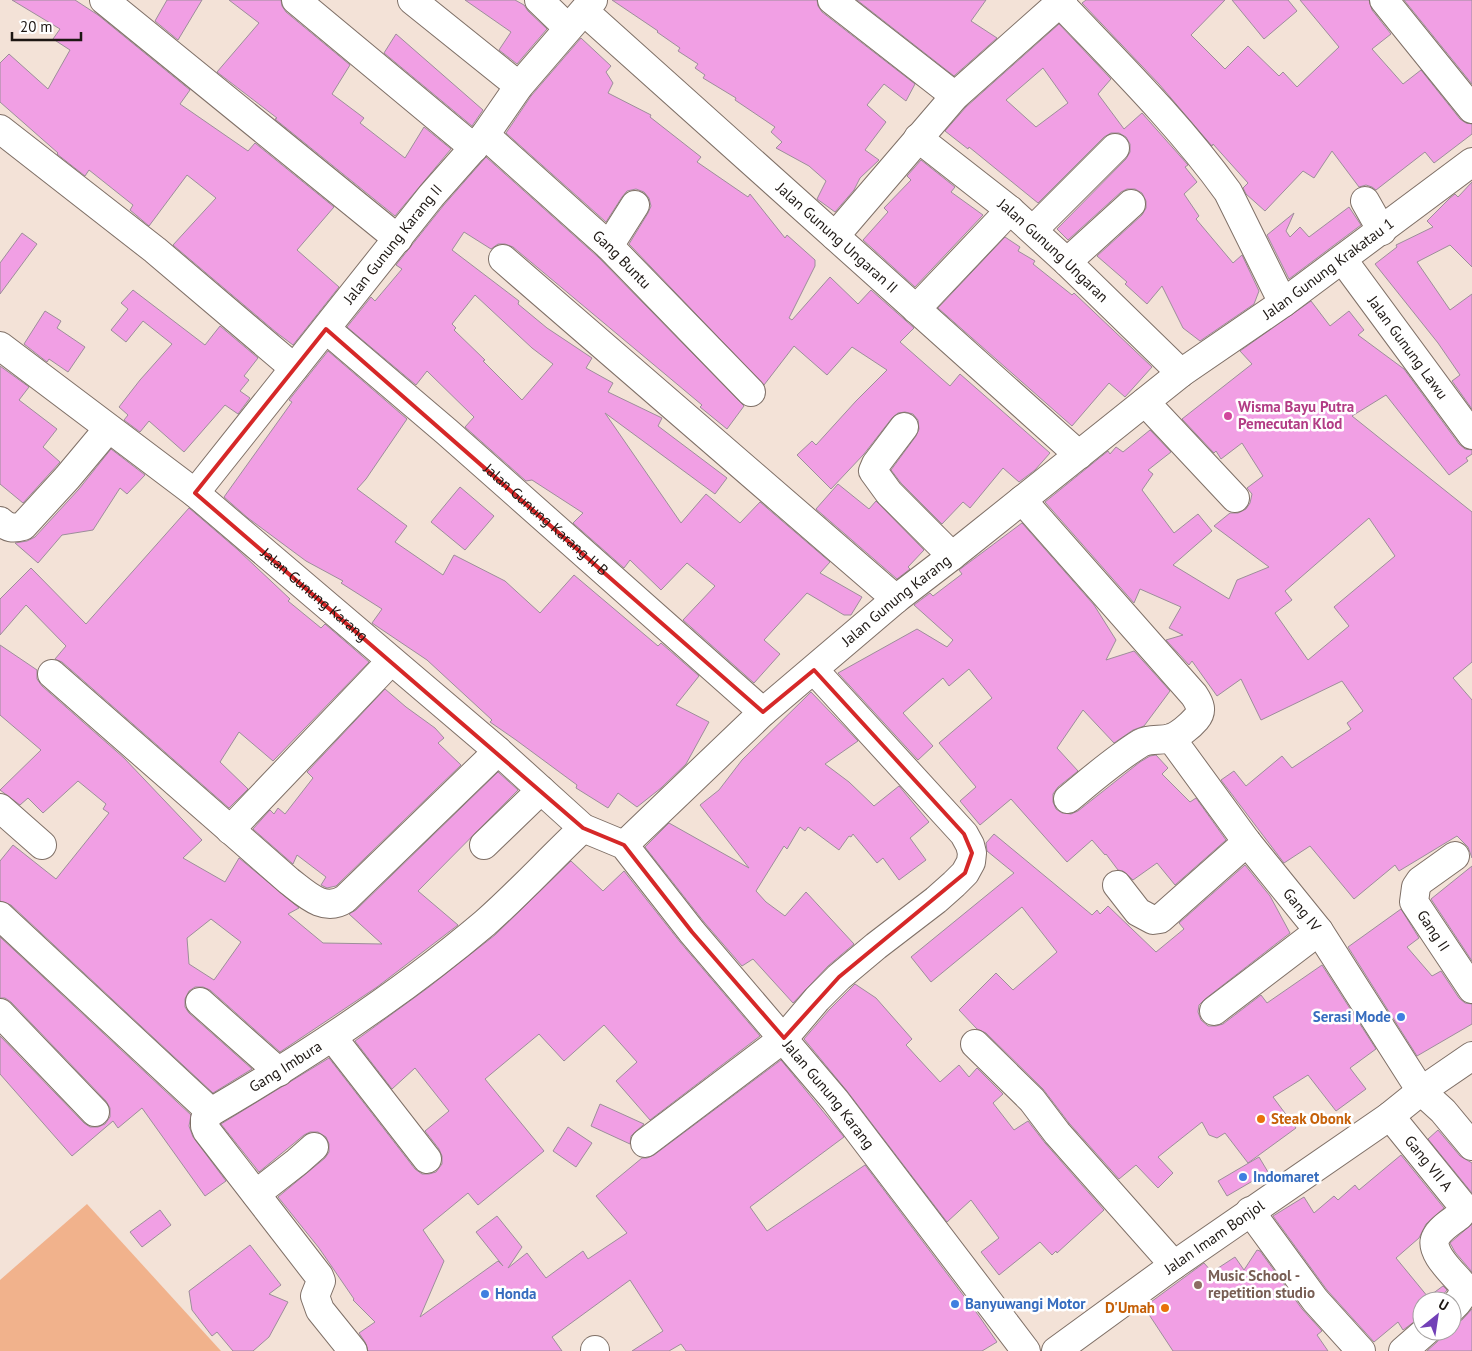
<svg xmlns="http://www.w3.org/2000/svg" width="1472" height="1351" font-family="'PT Sans',sans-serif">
	<rect width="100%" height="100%" fill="#f3e2d7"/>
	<!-- green -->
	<path fill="#f1b28c" d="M87 1204 221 1351H0V1280Z"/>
	<!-- building -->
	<g fill="#f19fe4" stroke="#9d8e9a" fill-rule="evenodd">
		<path d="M12 0H75L98 15 190 90 180 104 248 151 255 143 334 207 297 250 339 287 293 345 277 333 173 245 216 198 187 175 149 226 130 210 133 205 89 170 85 176 57 154 58 153 0 102V63L9 54 48 89 70 50 53 39 60 29Z"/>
		<path d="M167 0H202L178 40 155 21Z"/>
		<path d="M229 0H281L282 6 286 12 350 65 332 94 364 118 360 123 405 158 424 127 451 149 395 216 275 119 277 118 217 72 259 23Z"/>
		<path d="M465 0H515L524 5 528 11 547 29 517 64 499 50 511 32Z"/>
		<path d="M612 0H817L818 6 822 12 915 84 906 101 884 84 867 105 886 122 865 150 879 160 860 178 854 190 835 212 817 199 826 181 809 166 776 148 782 142 771 132 775 127 735 100 736 98 703 78 705 75 695 68 698 64 678 51 680 48 657 32 658 31Z"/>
		<path d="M857 0H986L971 21 997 38 954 76Z"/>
		<path d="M1086 0H1225L1191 35 1225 69 1248 46 1279 76 1283 72 1297 87 1339 47 1300 0H1369L1372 10 1391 34 1372 49 1403 84 1421 70 1460 119 1466 123 1472 124V134L1434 163 1425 152 1376 190 1372 187 1366 185 1359 187 1332 151 1314 178 1303 171 1265 211 1246 194 1243 188 1248 183 1213 144 1212 146 1159 84 1082 3Z"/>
		<path d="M1232 0H1288L1297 11 1264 39Z"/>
		<path d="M1404 0H1472V84Z"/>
		<path d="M1059 24 1111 79 1098 94 1124 129 1142 113 1188 165 1185 167 1197 182 1184 194 1199 216 1196 219 1233 263 1242 255 1259 291 1254 304 1200 341 1183 328 1162 286 1147 304 1125 284 1127 282 1097 256 1142 215 1146 208V201L1142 193 1135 189H1127L1121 192 1068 240 1057 229 1126 159 1130 152V144L1126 137 1119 133H1111L1104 137 1038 203 969 147 968 149 945 131 966 107ZM1043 68 1068 103 1036 127 1006 100Z"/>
		<path d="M396 34 483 110 472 126 384 53Z"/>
		<path d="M581 38 611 66 606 72 613 83 608 93 651 115 650 117 701 157 697 162 748 197 750 194 785 238 787 235 815 260V266L789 318 792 320 830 277 858 304 871 290 914 328 900 342 950 386 960 374 1050 453 1035 470 1019 482 1003 468 970 508 963 502 942 524 901 483 891 470 916 436 919 429 918 420 913 414 905 412 898 413 892 418 864 454 831 489 797 455 812 441 816 445 856 401 887 370 852 347 827 375 794 346 764 385 629 244 648 213 651 206 649 198 644 192 636 189 627 191 622 197 606 222 506 133 531 96Z"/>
		<path d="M486 157 598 257 744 406 727 429 700 407 702 405 513 247 505 244H498L491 249 464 232 452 250 519 301 518 304 547 328 592 358 586 368 613 383 608 392 662 418 658 426 727 478 715 494 605 413 681 523 706 494 740 523 760 502 830 562 820 573 862 597 851 615H844L807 593 764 640 780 654 754 683 683 620 715 586 687 563 661 590 630 560 624 568 573 523 583 513 532 480 526 481 465 427 474 417 427 371 416 385 347 327 371 297 375 301 402 269 396 265 443 206ZM475 295 532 348 553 364 522 400 483 361 485 360 454 330 456 328 452 324Z"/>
		<path d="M921 160 955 187 951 192 983 215 915 287 863 240 888 212 884 208 911 180 907 176Z"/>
		<path d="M1472 182V267L1450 245 1417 262 1450 310 1472 294V409L1452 381 1460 375 1438 343 1375 264 1397 247 1396 245 1433 227 1427 221 1450 198 1455 194 1458 197Z"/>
		<path d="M1349 207 1361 225 1289 279 1267 235 1294 213 1286 231 1290 237 1300 227 1309 237Z"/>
		<path d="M22 233 37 244 0 294V263Z"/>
		<path d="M1005 237 1020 247 1018 251 1035 261 1033 264 1072 295 1074 293 1152 367 1125 397 1109 383 1072 426 938 308Z"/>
		<path d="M133 290 205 345 220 326 258 358 244 376 249 380 240 391 250 398 238 414 225 405 184 452 149 421 140 432 124 420 128 415 119 407 140 380 172 344 143 321 126 342 111 330 128 309 121 303Z"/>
		<path d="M1311 301 1330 326 1349 311 1364 330 1358 335 1404 369 1459 444 1465 449 1472 450V454L1466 458 1468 461 1449 475 1386 395 1352 416 1472 512V662L1453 678 1472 700V858L1468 847 1457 836 1399 871 1395 865 1354 899 1310 846 1284 863 1221 780 1234 771 1246 786 1282 756 1292 768 1351 729 1347 723 1363 711 1342 681 1261 720 1241 679 1217 696 1192 661 1189 665 1166 640 1183 635 1169 628 1181 607 1140 589 1134 603 1045 502 1108 451 1110 454 1116 447 1123 452 1150 430 1171 452 1148 470 1153 474 1142 490 1174 533 1198 514 1212 531 1173 565 1229 599 1237 580 1269 567 1214 526 1230 513H1238L1246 509 1250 503 1252 494 1247 488 1263 476 1242 443 1221 459 1216 451 1214 453 1182 419 1252 364 1240 351ZM1369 518 1395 556 1334 607 1349 626 1308 660 1275 613 1292 600 1285 591Z"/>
		<path d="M45 311 61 321 57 328 85 347 68 372 49 359 47 362 24 344Z"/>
		<path d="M328 351 407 419 366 479 357 489 407 526 395 542 443 575 454 555 505 581 540 613 574 575 658 646 661 643 699 676 676 705 709 722 686 764 661 788 637 807 618 793 608 808 576 788 577 785 516 740 490 722 492 720 427 660 372 623 382 609 341 583 343 581 306 561 248 518 224 497 292 402 289 400Z"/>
		<path d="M0 366 29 387 19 400 57 429 43 447 60 462 23 503 0 484Z"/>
		<path d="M111 449 145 475 127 494 120 488 93 530 62 535 38 563 15 543 27 541 35 537 79 489Z"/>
		<path d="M838 484 869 509 876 501 924 550 908 567 910 569 897 579 816 509Z"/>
		<path d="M460 487 494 516 465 550 431 522Z"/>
		<path d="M189 508 238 550 290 599 288 601 321 628 325 624 369 662 273 761 239 732 220 762 248 789 229 808 62 662 55 659 66 646 26 605 0 635V599L31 568 86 624Z"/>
		<path d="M1022 523 1094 605 1116 640 1106 660 1134 651 1170 691 1144 726 1133 730 1114 743 1083 710 1057 748 1078 771 1058 787 1053 794V802L1056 809 1062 813 1071 814 1078 811 1140 762 1150 756 1156 755 1168 768 1162 774 1190 802 1196 798 1226 840 1175 885 1157 863 1133 880 1123 871 1118 870 1106 854 1105 855 1092 840 1067 862 1011 799 980 825 960 801 976 787 939 743 992 698 969 669 949 686 943 678 903 713 933 746 918 760 838 673 917 629 947 647 953 640 914 605 930 593 933 596 962 574 959 570Z"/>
		<path d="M0 645 37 670V679L42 686 124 758 202 840 183 858 225 882 239 858 299 908 288 914 323 943 382 944 349 914 356 910 498 772 518 790 418 891 458 925 377 987 280 1052 210 990 203 987H195L189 991 185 999V1007L189 1013 252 1069 213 1093 11 905 0 901V861L13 845 56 879 109 813 103 809 106 804 78 781 43 813 28 798 20 805 0 790 41 750 0 715ZM211 919 241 942 214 980 189 964 187 938Z"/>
		<path d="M385 689 406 707 435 728 444 738 438 743 461 765 336 886 327 888 321 885 326 877 297 855 293 864 253 829 270 810 274 814 278 808 285 814 313 778 307 772Z"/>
		<path d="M811 692 858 741 825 764 849 782 874 806 899 786 929 822 910 838 926 860 899 880 883 858 877 863 853 834 851 837 849 836 839 850 808 827 805 831 800 827 787 849 784 846 756 891 766 902 785 916 806 892 854 944 828 966 793 1003 753 959 742 966 704 922 645 847 669 823 749 868 700 805 719 790 742 760Z"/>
		<path d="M994 834 1092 915 1097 910 1100 914 1108 906 1156 952 1184 929 1179 923 1245 865 1270 896 1290 933 1205 999 1199 1005 1198 1012 1201 1020 1208 1026H1216L1223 1024 1261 995 1267 1003 1322 965 1376 1049 1350 1068 1366 1089 1336 1111 1308 1075 1273 1097 1296 1128 1248 1163 1225 1133 1217 1138 1209 1135 1202 1122 1158 1157 1173 1173 1158 1188 1136 1165 1119 1179 1069 1123 1043 1089 986 1033 977 1029 959 1010 996 973 1013 990 1057 952 1022 907 931 982 911 957 1014 873 987 851 986 843Z"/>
		<path d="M571 861 603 891 624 871 680 942 760 1036 650 1120 616 1081 637 1062 604 1025 564 1061 539 1034 485 1079 544 1151 478 1205 468 1193 423 1230 444 1261 420 1317 498 1261 503 1266 476 1232 497 1216 522 1247 508 1268 527 1253 546 1278 583 1251 588 1259 627 1233 596 1196 642 1158H647L654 1155 781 1060 844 1137 750 1207 767 1231 865 1165 979 1316 997 1342 982 1351H686L681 1344 669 1351H632L663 1331 630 1280 552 1337 562 1351H368L365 1342 359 1333 375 1322 353 1300 354 1299 319 1248 278 1197 325 1158 329 1152V1144L326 1137 318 1132H310L304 1135 259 1172 221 1124 329 1058 415 1169 422 1174H429L436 1172 442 1164V1156L439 1149 425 1131 449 1111 415 1068 392 1089 355 1041 429 987 495 935Z"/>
		<path d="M1472 866V961L1431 899Z"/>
		<path d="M1401 909 1419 938 1407 947 1432 976 1441 971 1459 998 1465 1003 1472 1004V1024L1417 1056 1348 947Z"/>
		<path d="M0 937 191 1115 189 1126 193 1137 226 1181 205 1196 142 1108 118 1128 113 1121 72 1156 0 1074V1036L84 1123 90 1127H98L105 1124 110 1117V1108L106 1101 11 1002 5 998H0Z"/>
		<path d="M855 984 876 998 912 1039 906 1045 940 1082 959 1065 969 1077 977 1068 1003 1094 993 1103 1014 1130 1028 1121 1045 1143 1104 1210 1057 1253 1056 1251 1052 1255 1040 1242 999 1275 981 1252 999 1238 971 1200 947 1222 847 1091 804 1039 829 1010Z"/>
		<path d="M600 1104 644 1124 631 1136 630 1144 591 1126Z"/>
		<path d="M568 1127 592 1143 576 1167 553 1151Z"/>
		<path d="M1438 1130 1460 1156 1472 1163V1193L1428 1139Z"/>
		<path d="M1401 1155 1444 1208 1426 1224 1419 1238 1396 1258 1428 1297 1443 1286 1447 1290 1438 1301H1422V1316L1403 1330 1398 1322 1374 1342 1327 1290 1273 1216 1304 1197 1314 1213 1334 1196 1338 1200 1355 1185 1359 1190Z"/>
		<path d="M1259 1157 1268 1172 1227 1196 1218 1181Z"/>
		<path d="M160 1210 171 1225 142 1247 130 1232Z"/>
		<path d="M1472 1224V1272L1455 1252 1450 1243Z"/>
		<path d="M250 1245 281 1285 269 1294 288 1302 269 1337 253 1351H233L217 1332 212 1336 192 1310 189 1291Z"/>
		<path d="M1257 1250 1260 1251 1302 1309 1322 1331 1317 1335 1328 1351H1173L1144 1307 1204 1263 1212 1272 1235 1257 1244 1270Z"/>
		<path d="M1472 1309V1351H1427L1437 1342 1441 1337V1331H1452V1323L1462 1320Z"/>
	</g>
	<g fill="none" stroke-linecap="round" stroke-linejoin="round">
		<!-- minor casing -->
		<g stroke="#7f7067" stroke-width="30">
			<g id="minor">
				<path d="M104 0 398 239"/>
				<path d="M296 0 474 148"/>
				<path d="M412 0 519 86"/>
				<path d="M539 0 568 28"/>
				<path d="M832 0 955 96"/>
				<path d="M1384 0 1472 109"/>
				<path d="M1060 3C1118 64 1179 124 1228 192L1283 303"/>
				<path id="s1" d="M595 21 1079 455"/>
				<path d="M0 129 155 250 294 368"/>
				<path id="s2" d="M485 135 609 246 751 392"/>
				<path id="s3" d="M918 138 1010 210 1067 262 1181 373"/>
				<path d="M1365 201 1382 231"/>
				<path d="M1033 230 1115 148"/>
				<path d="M835 236 955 96 1063 0"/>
				<path d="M609 246 635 205"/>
				<path d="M503 259 896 599"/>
				<path id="s4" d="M1343 260 1472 435"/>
				<path d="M1067 262 1131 204"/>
				<path d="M916 309 1010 210"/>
				<path id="s5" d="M326 329 447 432 763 712"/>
				<path id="s6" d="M0 346 195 493 498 751 583 828 624 845 692 932 835 1100 1026 1351"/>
				<path d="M1145 402 1235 498"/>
				<path d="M904 427 876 464 873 471 889 493 952 556"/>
				<path id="s7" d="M195 493 431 196 485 135 519 86 593 0"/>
				<path d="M1022 500 1194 695C1200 704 1203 711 1196 719 1190 726 1179 735 1171 738 1161 741 1150 738 1141 743 1115 759 1091 780 1068 799"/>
				<path d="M0 521C8 528 13 529 23 526L67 478 108 429"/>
				<path d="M52 674 289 881C306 894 324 913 345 899L498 751"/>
				<path id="s8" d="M1171 738 1247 842 1319 931 1421 1091 1443 1111 1472 1146"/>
				<path d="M0 808 42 845"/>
				<path d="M230 830 391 661"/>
				<path d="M484 845 541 790"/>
				<path id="s9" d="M624 845 763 712 896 599 952 556 1181 373 1283 303 1472 162"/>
				<path id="s10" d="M1455 856 1420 881 1416 887 1414 902 1472 989"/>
				<path d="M1117 885 1138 912 1153 920 1160 919 1247 842"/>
				<path d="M0 916 211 1112"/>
				<path d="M200 1002 279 1072"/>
				<path d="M1214 1011 1319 931"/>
				<path d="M0 1013 95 1112"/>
				<path d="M333 1038 427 1159"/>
				<path d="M975 1044 1032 1100 1057 1133 1174 1265"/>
				<path id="s11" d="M1390 1116 1462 1205V1211L1460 1215C1453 1221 1440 1228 1436 1237 1428 1251 1453 1273 1462 1284 1465 1294 1460 1301 1452 1308"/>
				<path d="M645 1143 784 1038 817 999 839 977 876 946 936 900 954 884 965 873 971 862 972 853 970 845 964 834 814 670"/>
				<path d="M256 1194 297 1162 314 1147"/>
				<path d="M1250 1211 1315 1300 1361 1351"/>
				<path d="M595 1350V1351"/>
				<path id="s12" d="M353 1351 320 1310 315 1296 321 1281 319 1276 207 1131 205 1126V1119L211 1112C307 1056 400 995 485 923 519 893 550 859 583 828"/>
				<path d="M1403 1351 1426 1331"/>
			</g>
		</g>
		<!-- highway casing -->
		<g stroke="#7f7067" stroke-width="30">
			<g id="highway">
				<path id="s13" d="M1056 1351 1174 1265 1390 1116 1421 1091 1472 1056"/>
			</g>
		</g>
		<!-- minor -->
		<use href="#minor" stroke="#fff" stroke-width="28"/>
		<!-- highway -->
		<use href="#highway" stroke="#fff" stroke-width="28"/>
	</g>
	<!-- marked area -->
	<path fill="none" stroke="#d62828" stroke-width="4" stroke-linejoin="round" d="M326 329 763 712 814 670 964 834 972 853 965 873 839 977 784 1038 692 932 624 845 583 828 195 493Z"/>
	<!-- markers -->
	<circle fill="#d1479c" stroke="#fff" stroke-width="2" cx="1228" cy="416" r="5"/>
	<g fill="#3f7fe0" stroke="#fff" stroke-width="2">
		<circle cx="1401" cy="1017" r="5"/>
		<circle cx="1243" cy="1177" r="5"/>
		<circle cx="485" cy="1294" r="5"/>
		<circle cx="955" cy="1304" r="5"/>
	</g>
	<g fill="#e8710a" stroke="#fff" stroke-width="2">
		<circle cx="1261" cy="1119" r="5"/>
		<circle cx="1165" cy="1308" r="5"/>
	</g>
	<circle fill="#8d6e63" stroke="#fff" stroke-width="2" cx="1198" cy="1285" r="5"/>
	<g text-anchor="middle" stroke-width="5" stroke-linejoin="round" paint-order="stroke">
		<!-- street labels -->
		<g font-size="15" fill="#1d1713" stroke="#fff">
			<text dy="5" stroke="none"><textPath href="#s1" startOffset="325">Jalan Gunung Ungaran II</textPath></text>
			<text dy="5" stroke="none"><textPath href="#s7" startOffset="318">Jalan Gunung Karang II</textPath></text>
			<text dy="5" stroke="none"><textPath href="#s3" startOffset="176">Jalan Gunung Ungaran</textPath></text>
			<text dy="5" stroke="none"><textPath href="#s2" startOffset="185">Gang Buntu</textPath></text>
			<text dy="5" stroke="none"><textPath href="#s9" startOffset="911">Jalan Gunung Krakatau 1</textPath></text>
			<text dy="5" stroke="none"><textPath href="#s4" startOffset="109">Jalan Gunung Lawu</textPath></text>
			<text dy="5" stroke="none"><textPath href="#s5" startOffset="291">Jalan Gunung Karang II B</textPath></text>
			<text dy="5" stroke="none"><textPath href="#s6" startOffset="401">Jalan Gunung Karang</textPath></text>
			<text dy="5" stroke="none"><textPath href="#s9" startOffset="366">Jalan Gunung Karang</textPath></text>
			<text dy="5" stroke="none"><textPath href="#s8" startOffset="216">Gang IV</textPath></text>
			<text dy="5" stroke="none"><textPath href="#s10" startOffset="100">Gang II</textPath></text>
			<text dy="5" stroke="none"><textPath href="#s12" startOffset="381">Gang Imbura</textPath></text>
			<text dy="5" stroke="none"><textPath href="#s6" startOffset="1124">Jalan Gunung Karang</textPath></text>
			<text dy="5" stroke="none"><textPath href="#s11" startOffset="61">Gang VII A</textPath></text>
			<text dy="5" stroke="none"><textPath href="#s13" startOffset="195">Jalan Imam Bonjol</textPath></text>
		</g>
		<!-- hotel labels -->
		<g font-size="15" font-weight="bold" fill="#b23c85" stroke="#fff" text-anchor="start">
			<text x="1238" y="412">Wisma Bayu Putra<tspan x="1238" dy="17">Pemecutan Klod</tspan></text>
		</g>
		<!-- shop labels -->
		<g font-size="15" font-weight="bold" fill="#366cbe" stroke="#fff" text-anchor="start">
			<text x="1391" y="1022" text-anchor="end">Serasi Mode</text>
			<text x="1253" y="1182">Indomaret</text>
			<text x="495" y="1299">Honda</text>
			<text x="965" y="1309">Banyuwangi Motor</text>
		</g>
		<!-- food labels -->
		<g font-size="15" font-weight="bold" fill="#c56008" stroke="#fff" text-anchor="start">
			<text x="1271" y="1124">Steak Obonk</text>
			<text x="1155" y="1313" text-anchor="end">D'Umah</text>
		</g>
		<!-- education labels -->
		<g font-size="15" font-weight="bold" fill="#785e54" stroke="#fff" text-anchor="start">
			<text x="1208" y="1281">Music School -<tspan x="1208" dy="17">repetition studio</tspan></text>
		</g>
	</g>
	<!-- north arrow -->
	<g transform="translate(1437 1316) rotate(30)"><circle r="24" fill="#ffffff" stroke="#a5a2a1"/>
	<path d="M0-4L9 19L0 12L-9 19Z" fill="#7240b7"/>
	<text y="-8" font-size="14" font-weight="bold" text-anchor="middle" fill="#1d1713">U</text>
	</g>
	<!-- scale -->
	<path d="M12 32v8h69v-8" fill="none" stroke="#1d1713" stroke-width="2.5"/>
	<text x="20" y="32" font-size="15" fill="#1d1713" stroke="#ffffff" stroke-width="4" paint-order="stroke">20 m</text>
</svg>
